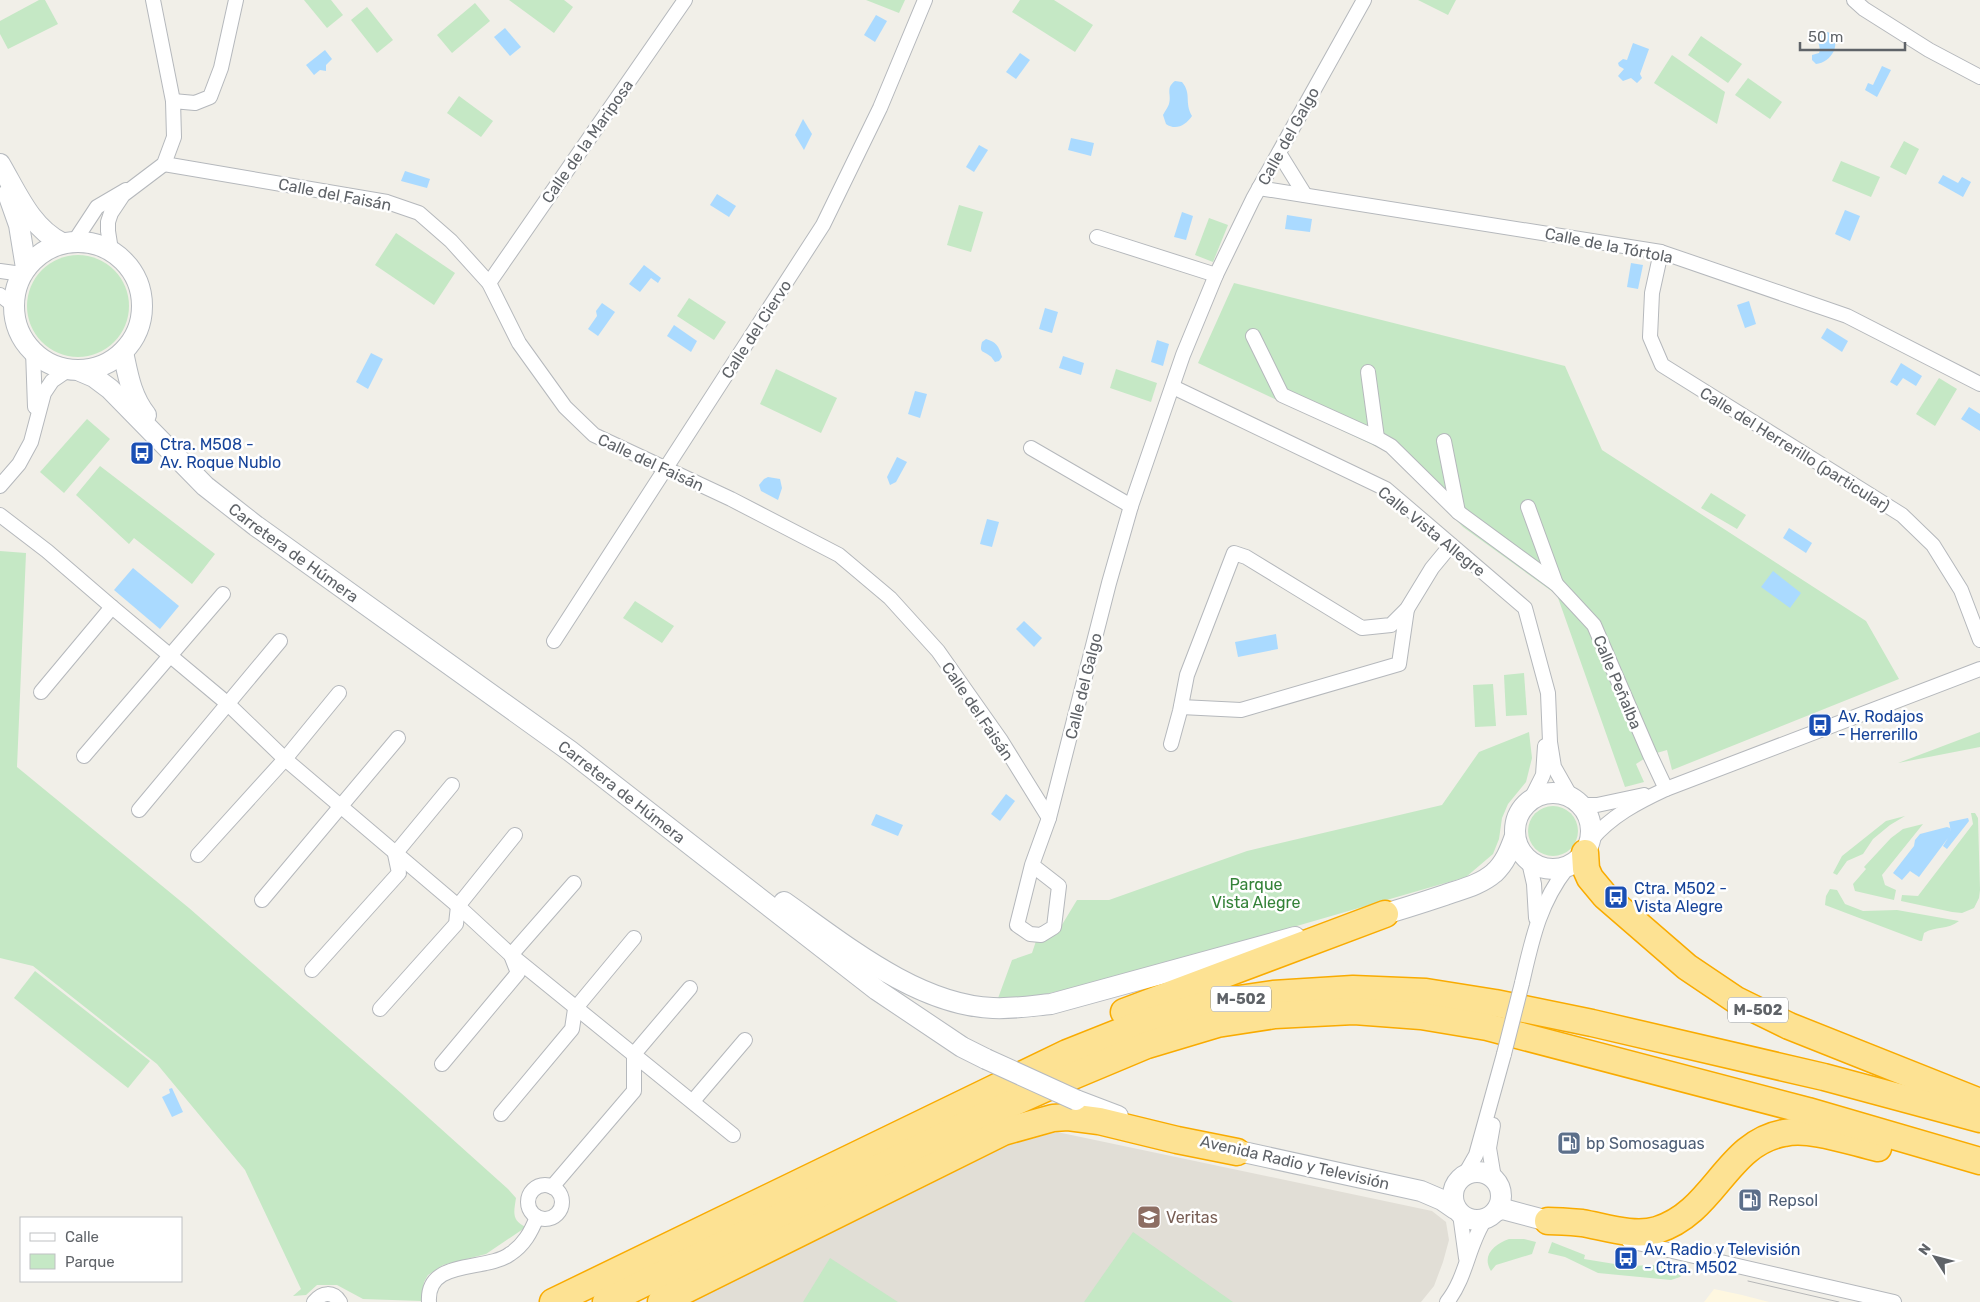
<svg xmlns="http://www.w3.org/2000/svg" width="1980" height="1302" font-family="Rubik,sans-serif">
	<rect width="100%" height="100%" fill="#f1efe8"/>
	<!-- commercial -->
	<path fill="#fef7e0" d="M1714 1289 1742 1295 1769 1302H1704Z"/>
	<!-- education -->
	<path fill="#e1ded6" d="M1057 1132 1432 1211 1446 1222 1449 1240 1443 1262 1434 1286 1421 1302H689L997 1148Z"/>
	<!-- green -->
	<g fill="#c5e8c5">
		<path d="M39 0H45L58 24 8 49 0 34V21Z"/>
		<path d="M304 0H331L343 15 327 28Z"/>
		<path d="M509 0H564L573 7 554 33Z"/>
		<path d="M866 0H905L899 13Z"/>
		<path d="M1020 0H1054L1093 25 1075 52 1012 12Z"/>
		<path d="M1418 0H1456L1448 15Z"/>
		<path d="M475 3 490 21 452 53 437 35Z"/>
		<path d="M367 7 393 40 377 53 351 20Z"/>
		<path d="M1701 36 1742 64 1728 83 1688 55Z"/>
		<path d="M1672 55 1725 92 1717 124 1654 83Z"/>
		<path d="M1748 78 1782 102 1770 119 1735 95Z"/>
		<path d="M459 96 493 121 481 137 447 113Z"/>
		<path d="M1904 141 1919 149 1906 175 1890 167Z"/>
		<path d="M1841 161 1880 177 1871 197 1832 181Z"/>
		<path d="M959 205 983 212 971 252 947 245Z"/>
		<path d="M1209 218 1228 225 1213 262 1195 255Z"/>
		<path d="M396 233 455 273 434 305 375 265Z"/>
		<circle cx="78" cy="306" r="51"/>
		<path d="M1234 283 1565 366 1602 450 1866 621 1899 679 1672 770 1667 750 1650 755 1636 764 1644 782 1625 787 1557 595 1463 527 1392 454 1198 363Z"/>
		<path d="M689 298 726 322 714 340 677 316Z"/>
		<path d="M776 369 837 398 821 433 760 404Z"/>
		<path d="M1116 369 1157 383 1151 402 1110 388Z"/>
		<path d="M1939 378 1957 389 1935 426 1916 414Z"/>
		<path d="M87 419 110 439 64 493 40 472Z"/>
		<path d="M100 466 215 554 192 584 134 538 129 544 76 495Z"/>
		<path d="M1711 493 1746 515 1737 529 1701 508Z"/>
		<path d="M0 551 26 553 17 767 189 908 401 1093 508 1189 516 1198C514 1212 511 1220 526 1227L486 1254 443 1265 428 1275 424 1282 422 1301 363 1299 337 1285H317L306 1295 293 1296 301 1289 245 1170 157 1064 33 966 0 958Z"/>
		<path d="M635 601 674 626 662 643 623 618Z"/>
		<path d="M1524 673 1527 715 1506 716 1504 675Z"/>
		<path d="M1493 684 1496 726 1475 727 1473 685Z"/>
		<path d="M1529 732 1532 758 1526 782 1508 804 1502 818 1499 839 1493 854 1466 877 1127 975 1003 1004 997 1001 1012 960 1032 953 1036 941 1057 933 1077 900H1109L1247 851 1442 805 1479 752Z"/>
		<path d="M1980 732V747L1898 763Z"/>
		<circle cx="1553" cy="831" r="25"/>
		<path d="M1971 813H1975L1978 818 1980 890 1979 898 1974 908 1962 913 1952 912 1901 901 1902 895 1918 896 1973 824Z"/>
		<path d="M1905 816 1890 825 1873 839 1863 854 1847 861 1837 875 1833 873 1842 856 1886 821Z"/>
		<path d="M1923 824 1882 875 1885 885 1896 890 1894 900 1855 891 1853 884 1866 869 1864 867 1891 838 1903 829Z"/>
		<path d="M1830 889 1837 890 1845 904 1863 911 1897 910 1959 921C1948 930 1935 926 1924 933L1922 941H1920L1825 905 1826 896Z"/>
		<path d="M35 971 150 1061 128 1088 14 998Z"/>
		<path d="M1133 1232 1233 1302H1084Z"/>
		<path d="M1509 1239H1524L1536 1242 1532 1254 1496 1265 1491 1271C1481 1255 1495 1244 1509 1239Z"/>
		<path d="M1552 1242 1585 1255 1584 1259 1627 1266 1657 1265 1686 1271 1680 1277 1671 1280 1598 1273 1565 1257 1548 1253Z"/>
		<path d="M830 1258 898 1302H803Z"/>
	</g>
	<!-- water -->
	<g fill="#aadaff">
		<path d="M876 15 887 21 875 42 864 35Z"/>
		<path d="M505 28 521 47 510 56 494 37Z"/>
		<path d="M1828 32C1844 42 1831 63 1816 64L1812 60V55L1819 53 1820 50 1818 40 1820 35Z"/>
		<path d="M1633 43 1649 49 1640 74 1642 78 1637 83 1631 78 1623 81 1618 76 1624 69 1619 66 1618 63 1623 59 1627 60Z"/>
		<path d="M325 50 332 59 326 65V71L320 70 314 75 306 65Z"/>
		<path d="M1020 53 1030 60 1016 79 1006 72Z"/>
		<path d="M1882 66 1891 70 1877 97 1865 90 1868 83 1873 85Z"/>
		<path d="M1175 81 1182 82C1192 94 1184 102 1192 116 1186 125 1176 131 1166 124L1163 115C1165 111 1168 107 1169 104 1172 95 1165 88 1175 81Z"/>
		<path d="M803 119 812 134 804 150 795 135Z"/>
		<path d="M1071 138 1094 143 1091 156 1068 150Z"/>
		<path d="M979 145 988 150 974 172 966 167Z"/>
		<path d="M405 171 430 179 427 188 401 181Z"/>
		<path d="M1943 175 1958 183 1962 177 1971 182 1963 197 1938 183Z"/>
		<path d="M717 194 736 206 729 217 710 205Z"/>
		<path d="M1845 210 1860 216 1850 241 1835 234Z"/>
		<path d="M1182 212 1193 216 1186 240 1174 237Z"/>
		<path d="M1287 215 1312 219 1310 232 1285 229Z"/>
		<path d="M1631 263 1643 265 1638 289 1627 287Z"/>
		<path d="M644 265 661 278 658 283 651 278 640 292 629 284Z"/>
		<path d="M1749 301 1756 324 1745 328 1737 305Z"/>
		<path d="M602 303 615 312 598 336 588 329 597 316 596 311Z"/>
		<path d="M1045 308 1058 312 1052 333 1039 329Z"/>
		<path d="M674 325 697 341 691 352 667 336Z"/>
		<path d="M1827 328 1848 341 1842 352 1821 338Z"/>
		<path d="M986 339C996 342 999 346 1002 357L999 361 995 362C993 360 992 357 990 356 983 350 979 354 982 342Z"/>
		<path d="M1157 340 1169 344 1163 366 1151 362Z"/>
		<path d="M371 353 383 359 368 389 356 382Z"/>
		<path d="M1063 356 1084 363 1081 375 1059 368Z"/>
		<path d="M1901 363 1922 376 1916 386 1903 378 1897 386 1890 382Z"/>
		<path d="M915 391 927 394 920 418 908 414Z"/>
		<path d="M1969 407 1980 414V431L1961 419Z"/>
		<path d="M897 457 907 462 896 482 890 485 887 477Z"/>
		<path d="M768 477 780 479 782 488 778 500 761 491 759 485 764 479Z"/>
		<path d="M987 519 999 522 992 547 980 544Z"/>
		<path d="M1789 528 1812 543 1806 553 1783 538Z"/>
		<path d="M133 568 179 606 160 629 114 590Z"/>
		<path d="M1773 571 1801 593 1790 608 1761 587Z"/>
		<path d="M1024 621 1042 638 1034 647 1016 629Z"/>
		<path d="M1276 634 1278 649 1238 657 1235 642Z"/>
		<path d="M1006 794 1015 801 1000 821 991 814Z"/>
		<path d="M876 814 903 825 898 836 871 825Z"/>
		<path d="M1968 818 1969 821 1947 849 1943 846 1948 838 1919 877 1910 871 1902 880 1893 873 1914 846 1915 840 1920 834 1947 827 1950 828 1951 832 1949 822Z"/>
		<path d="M172 1088 183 1112 172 1117 162 1097 170 1093 169 1089Z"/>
	</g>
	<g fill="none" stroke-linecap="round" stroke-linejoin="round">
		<!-- street casing -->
		<g stroke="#b5b8bc" stroke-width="16">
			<g id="street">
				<path d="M153 0 173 101"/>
				<path d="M1854 0 1864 9 1929 50 1980 77"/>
				<path d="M1279 153 1305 195"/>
				<path d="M164 164 387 202 419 213 451 241 489 283 519 343 565 407 594 435 731 499 839 555 890 598 938 651 1000 739 1049 818"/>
				<path d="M1259 188 1661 252 1847 316 1980 384"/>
				<path d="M1097 237 1216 275"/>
				<path d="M74 242 97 207 126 190"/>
				<path d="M111 250 108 231V222L111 213 123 195 164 164 174 137 173 101 195 103 210 97 221 68 236 0"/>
				<path d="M1661 252 1652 293 1650 337 1662 365 1902 515 1933 545 1961 590 1980 640"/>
				<path d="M0 271 22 274"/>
				<path d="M489 283 685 0"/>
				<path d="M0 295 13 305"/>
				<path d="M1253 336 1282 395 1377 438 1391 446 1458 512 1556 584 1594 625 1650 755 1666 789"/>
				<path d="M33 351 35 407"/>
				<path d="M1368 372 1377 438"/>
				<path d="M1173 387 1386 489 1525 608 1548 693 1550 742 1554 767 1571 797"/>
				<path d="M1444 441 1458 512"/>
				<path d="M1031 448 1131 506"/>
				<path d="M0 486 19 464 31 442 44 393 52 381 68 370"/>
				<path d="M1528 507 1556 584"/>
				<path d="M0 515 47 551 112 607 228 704 285 759 458 906 511 955 733 1135"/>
				<path d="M554 641 823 225 880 108 925 0"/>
				<path d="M41 692 112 607"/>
				<path d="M1181 707 1241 710 1399 664 1407 609"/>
				<path d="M1171 744 1180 711 1187 675 1234 553 1246 557 1362 628 1391 625 1407 609 1432 568 1451 545"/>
				<path d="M84 756 223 594"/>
				<path d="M1530 801 1543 775 1545 746"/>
				<path d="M1581 805H1597L1644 795"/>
				<path d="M139 810 280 641"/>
				<path d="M1591 840C1611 816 1638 802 1666 789L1980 669"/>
				<path d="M198 855 285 759 339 693"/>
				<path d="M1529 862 1534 884 1536 918"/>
				<path d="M1032 865 1059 886 1054 927 1041 935 1030 934 1017 925 1032 865 1049 818 1109 583 1131 506 1183 355 1216 275 1253 199 1364 0"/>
				<path d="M262 900 398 738"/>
				<path d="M312 970 399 873 395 854 452 785"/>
				<path d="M1522 983C1532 940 1539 904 1567 868"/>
				<path d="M380 1009 456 924 458 906 515 835"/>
				<path d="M442 1064 518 973 511 955 574 883"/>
				<path d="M693 1101 745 1040"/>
				<path d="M501 1114 572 1029 575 1009 634 938"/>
				<path d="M1493 1125 1489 1148 1494 1178"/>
				<path d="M1464 1176 1476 1155 1504 1054"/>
				<circle cx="545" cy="1202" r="17"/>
				<path d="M552 1187 634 1091V1054L690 988"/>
				<path d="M1460 1214 1466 1258"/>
				<path d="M1629 1241 1894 1302"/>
				<path d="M314 1302C322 1292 333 1291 340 1302"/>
				<path d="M429 1302C426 1258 486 1272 510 1254 524 1245 531 1232 537 1217"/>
				<path d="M1447 1302C1467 1277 1468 1244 1486 1218"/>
			</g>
		</g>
		<!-- secondary casing -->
		<g stroke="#b6babf" stroke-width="22">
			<g id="secondary">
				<path d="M0 164C17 193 31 228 62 243"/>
				<path d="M8 194 19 225 26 268"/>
				<circle cx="78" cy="306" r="64"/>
				<path d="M123 352C128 375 131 396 146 415"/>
				<path id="s1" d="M80 371 94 377 110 389 205 486 256 526 570 751 877 990 962 1047 986 1059"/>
				<circle cx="1553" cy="831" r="38"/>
				<path d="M784 902C844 944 917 1005 993 1008 1013 1009 1031 1006 1051 1004L1295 937"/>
				<path d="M1371 918C1396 911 1421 903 1445 895 1462 889 1480 885 1494 873 1505 863 1510 850 1515 836"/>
				<path d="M1076 1100 1118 1116"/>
				<path d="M1225 1148 1421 1191 1442 1200 1455 1209"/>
				<circle cx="1477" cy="1196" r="24"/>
				<path d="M1496 1211 1503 1209 1548 1221"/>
			</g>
		</g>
		<!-- highway casing -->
		<g stroke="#f9ab00" stroke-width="29">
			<g id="highway">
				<path d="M1585 853 1586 869 1590 878 1605 896 1687 967 1736 1000 1789 1026 1980 1102"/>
				<path d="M1124 1012 1385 914"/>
				<path d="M1548 1221C1559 1221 1571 1222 1582 1223 1605 1227 1634 1237 1657 1230 1715 1212 1726 1143 1784 1133 1811 1127 1851 1142 1878 1148"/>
				<path d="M553 1302 1067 1053 1140 1024 1211 1003 1273 994 1353 989 1426 992 1495 1003 1592 1023 1824 1077 1980 1119"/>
				<path d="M606 1302 990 1113 1073 1076 1147 1045 1217 1024 1275 1015 1354 1011 1421 1016 1487 1027 1808 1111 1980 1161"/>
				<path d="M661 1302 1003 1132 1053 1118 1068 1117 1099 1121 1177 1140 1237 1152"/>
			</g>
		</g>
		<!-- street -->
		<use href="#street" stroke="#fff" stroke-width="14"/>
		<!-- secondary -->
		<use href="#secondary" stroke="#fff" stroke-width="20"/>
		<!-- highway -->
		<use href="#highway" stroke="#fde293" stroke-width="26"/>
		<!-- tram -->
		<path stroke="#b6b7b8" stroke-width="1" d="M1748 1281 1839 1302"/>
		<!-- street-bridge casing -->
		<g stroke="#b5b8bc" stroke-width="16" stroke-linecap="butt">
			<path id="street-bridge" d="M1504 1054 1522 983"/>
		</g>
		<!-- secondary-bridge casing -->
		<g stroke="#b6babf" stroke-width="22" stroke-linecap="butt">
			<path id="secondary-bridge" d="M986 1059 1076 1100"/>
		</g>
		<!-- street-bridge -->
		<use href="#street-bridge" stroke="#fff" stroke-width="14"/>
		<!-- secondary-bridge -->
		<use href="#secondary-bridge" stroke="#fff" stroke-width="20"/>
	</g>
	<!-- icons -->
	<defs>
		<g id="bus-square" transform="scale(1.25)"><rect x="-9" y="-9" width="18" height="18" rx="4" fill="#1a4fb4" stroke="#fff"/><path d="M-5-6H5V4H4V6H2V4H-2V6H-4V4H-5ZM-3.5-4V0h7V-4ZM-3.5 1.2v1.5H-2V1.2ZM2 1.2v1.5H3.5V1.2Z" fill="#fff"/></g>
		<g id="fuel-square" transform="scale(1.25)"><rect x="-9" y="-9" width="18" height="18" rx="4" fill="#5c6f8a" stroke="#fff"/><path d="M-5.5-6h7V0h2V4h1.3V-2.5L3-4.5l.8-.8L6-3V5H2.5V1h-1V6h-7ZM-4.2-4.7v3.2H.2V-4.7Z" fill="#fff"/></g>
		<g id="university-square" transform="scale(1.25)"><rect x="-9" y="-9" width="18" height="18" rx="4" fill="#8d6e63" stroke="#fff"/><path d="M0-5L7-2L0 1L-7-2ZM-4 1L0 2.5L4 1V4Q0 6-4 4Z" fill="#fff"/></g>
	</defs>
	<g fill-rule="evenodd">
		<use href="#bus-square" x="142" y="453"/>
		<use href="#bus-square" x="1820" y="725"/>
		<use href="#bus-square" x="1616" y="897"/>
		<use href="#fuel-square" x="1569" y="1143"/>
		<use href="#fuel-square" x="1750" y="1200"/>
		<use href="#university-square" x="1149" y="1217"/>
		<use href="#bus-square" x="1626" y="1258"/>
	</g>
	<g text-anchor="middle" stroke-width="5" stroke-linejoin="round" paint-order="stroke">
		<!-- shield labels -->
		<g fill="#fff" stroke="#8f9295" stroke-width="1">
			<rect x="1211" y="986.5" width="60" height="25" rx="4"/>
			<rect x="1728" y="997.5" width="60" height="25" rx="4"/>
		</g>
		<g font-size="15" font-weight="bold" fill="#5f6368">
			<text x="1241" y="1004">M-502</text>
			<text x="1758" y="1015">M-502</text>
		</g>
		<!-- street labels -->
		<g font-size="16" fill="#5f6368" stroke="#fff">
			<text transform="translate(1288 136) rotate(-61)" y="6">Calle del Galgo</text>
			<text transform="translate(587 141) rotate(-55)" y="6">Calle de la Mariposa</text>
			<text transform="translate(335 194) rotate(11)" y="6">Calle del Faisán</text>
			<text transform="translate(1609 245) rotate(11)" y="6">Calle de la Tórtola</text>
			<text transform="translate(756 329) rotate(-57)" y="6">Calle del Ciervo</text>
			<text transform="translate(1795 449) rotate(32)" y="6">Calle del Herrerillo (particular)</text>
			<text transform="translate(651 462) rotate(25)" y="6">Calle del Faisán</text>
			<text transform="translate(1432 531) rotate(39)" y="6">Calle Vista Allegre</text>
			<text dy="6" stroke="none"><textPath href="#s1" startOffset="282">Carretera de Húmera</textPath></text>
			<text transform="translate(1618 682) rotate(67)" y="6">Calle Peñalba</text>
			<text transform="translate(1083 686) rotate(-76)" y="6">Calle del Galgo</text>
			<text transform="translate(978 711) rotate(56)" y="6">Calle del Faisán</text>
			<text dy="6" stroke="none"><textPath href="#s1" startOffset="688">Carretera de Húmera</textPath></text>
			<text transform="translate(1295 1162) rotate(13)" y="6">Avenida Radio y Televisión</text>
		</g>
		<!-- transit labels -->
		<g font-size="16" fill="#164399" stroke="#fff" text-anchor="start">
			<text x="160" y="450">Ctra. M508 -<tspan x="160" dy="18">Av. Roque Nublo</tspan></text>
			<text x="1838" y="722">Av. Rodajos<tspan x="1838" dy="18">- Herrerillo</tspan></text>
			<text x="1634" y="894">Ctra. M502 -<tspan x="1634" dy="18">Vista Alegre</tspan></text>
			<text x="1644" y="1255">Av. Radio y Televisión<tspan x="1644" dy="18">- Ctra. M502</tspan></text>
		</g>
		<!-- park labels -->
		<g font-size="16" fill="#348238" stroke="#fff">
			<text x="1256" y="890">Parque<tspan x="1256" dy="18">Vista Alegre</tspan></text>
		</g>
		<!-- service labels -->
		<g font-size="16" fill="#4e5e75" stroke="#fff" text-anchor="start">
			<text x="1586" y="1149">bp Somosaguas</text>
			<text x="1768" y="1206">Repsol</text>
		</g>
		<!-- education labels -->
		<g font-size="16" fill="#785e54" stroke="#fff" text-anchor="start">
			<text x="1166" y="1223">Veritas</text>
		</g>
	</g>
	<!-- legend -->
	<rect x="20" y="1217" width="162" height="65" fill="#ffffff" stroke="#bfc1c3"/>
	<rect x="30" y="1233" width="25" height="8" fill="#ffffff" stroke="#bfc1c3"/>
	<text x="65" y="1242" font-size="15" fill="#5f6368">Calle</text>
	<rect x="30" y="1254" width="25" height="15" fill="#c5e8c5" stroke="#bfc1c3"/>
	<text x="65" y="1267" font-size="15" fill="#5f6368">Parque</text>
	<!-- north arrow -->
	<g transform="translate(1935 1257) rotate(306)" stroke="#ffffff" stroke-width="4" paint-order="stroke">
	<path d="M0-4L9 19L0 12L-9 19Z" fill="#5f6368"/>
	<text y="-8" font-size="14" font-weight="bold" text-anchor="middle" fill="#5f6368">N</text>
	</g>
	<!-- scale -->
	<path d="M1800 42v8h105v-8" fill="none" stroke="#5f6368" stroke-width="2.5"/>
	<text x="1808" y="42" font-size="15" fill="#5f6368" stroke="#ffffff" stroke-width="4" paint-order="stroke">50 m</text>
</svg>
